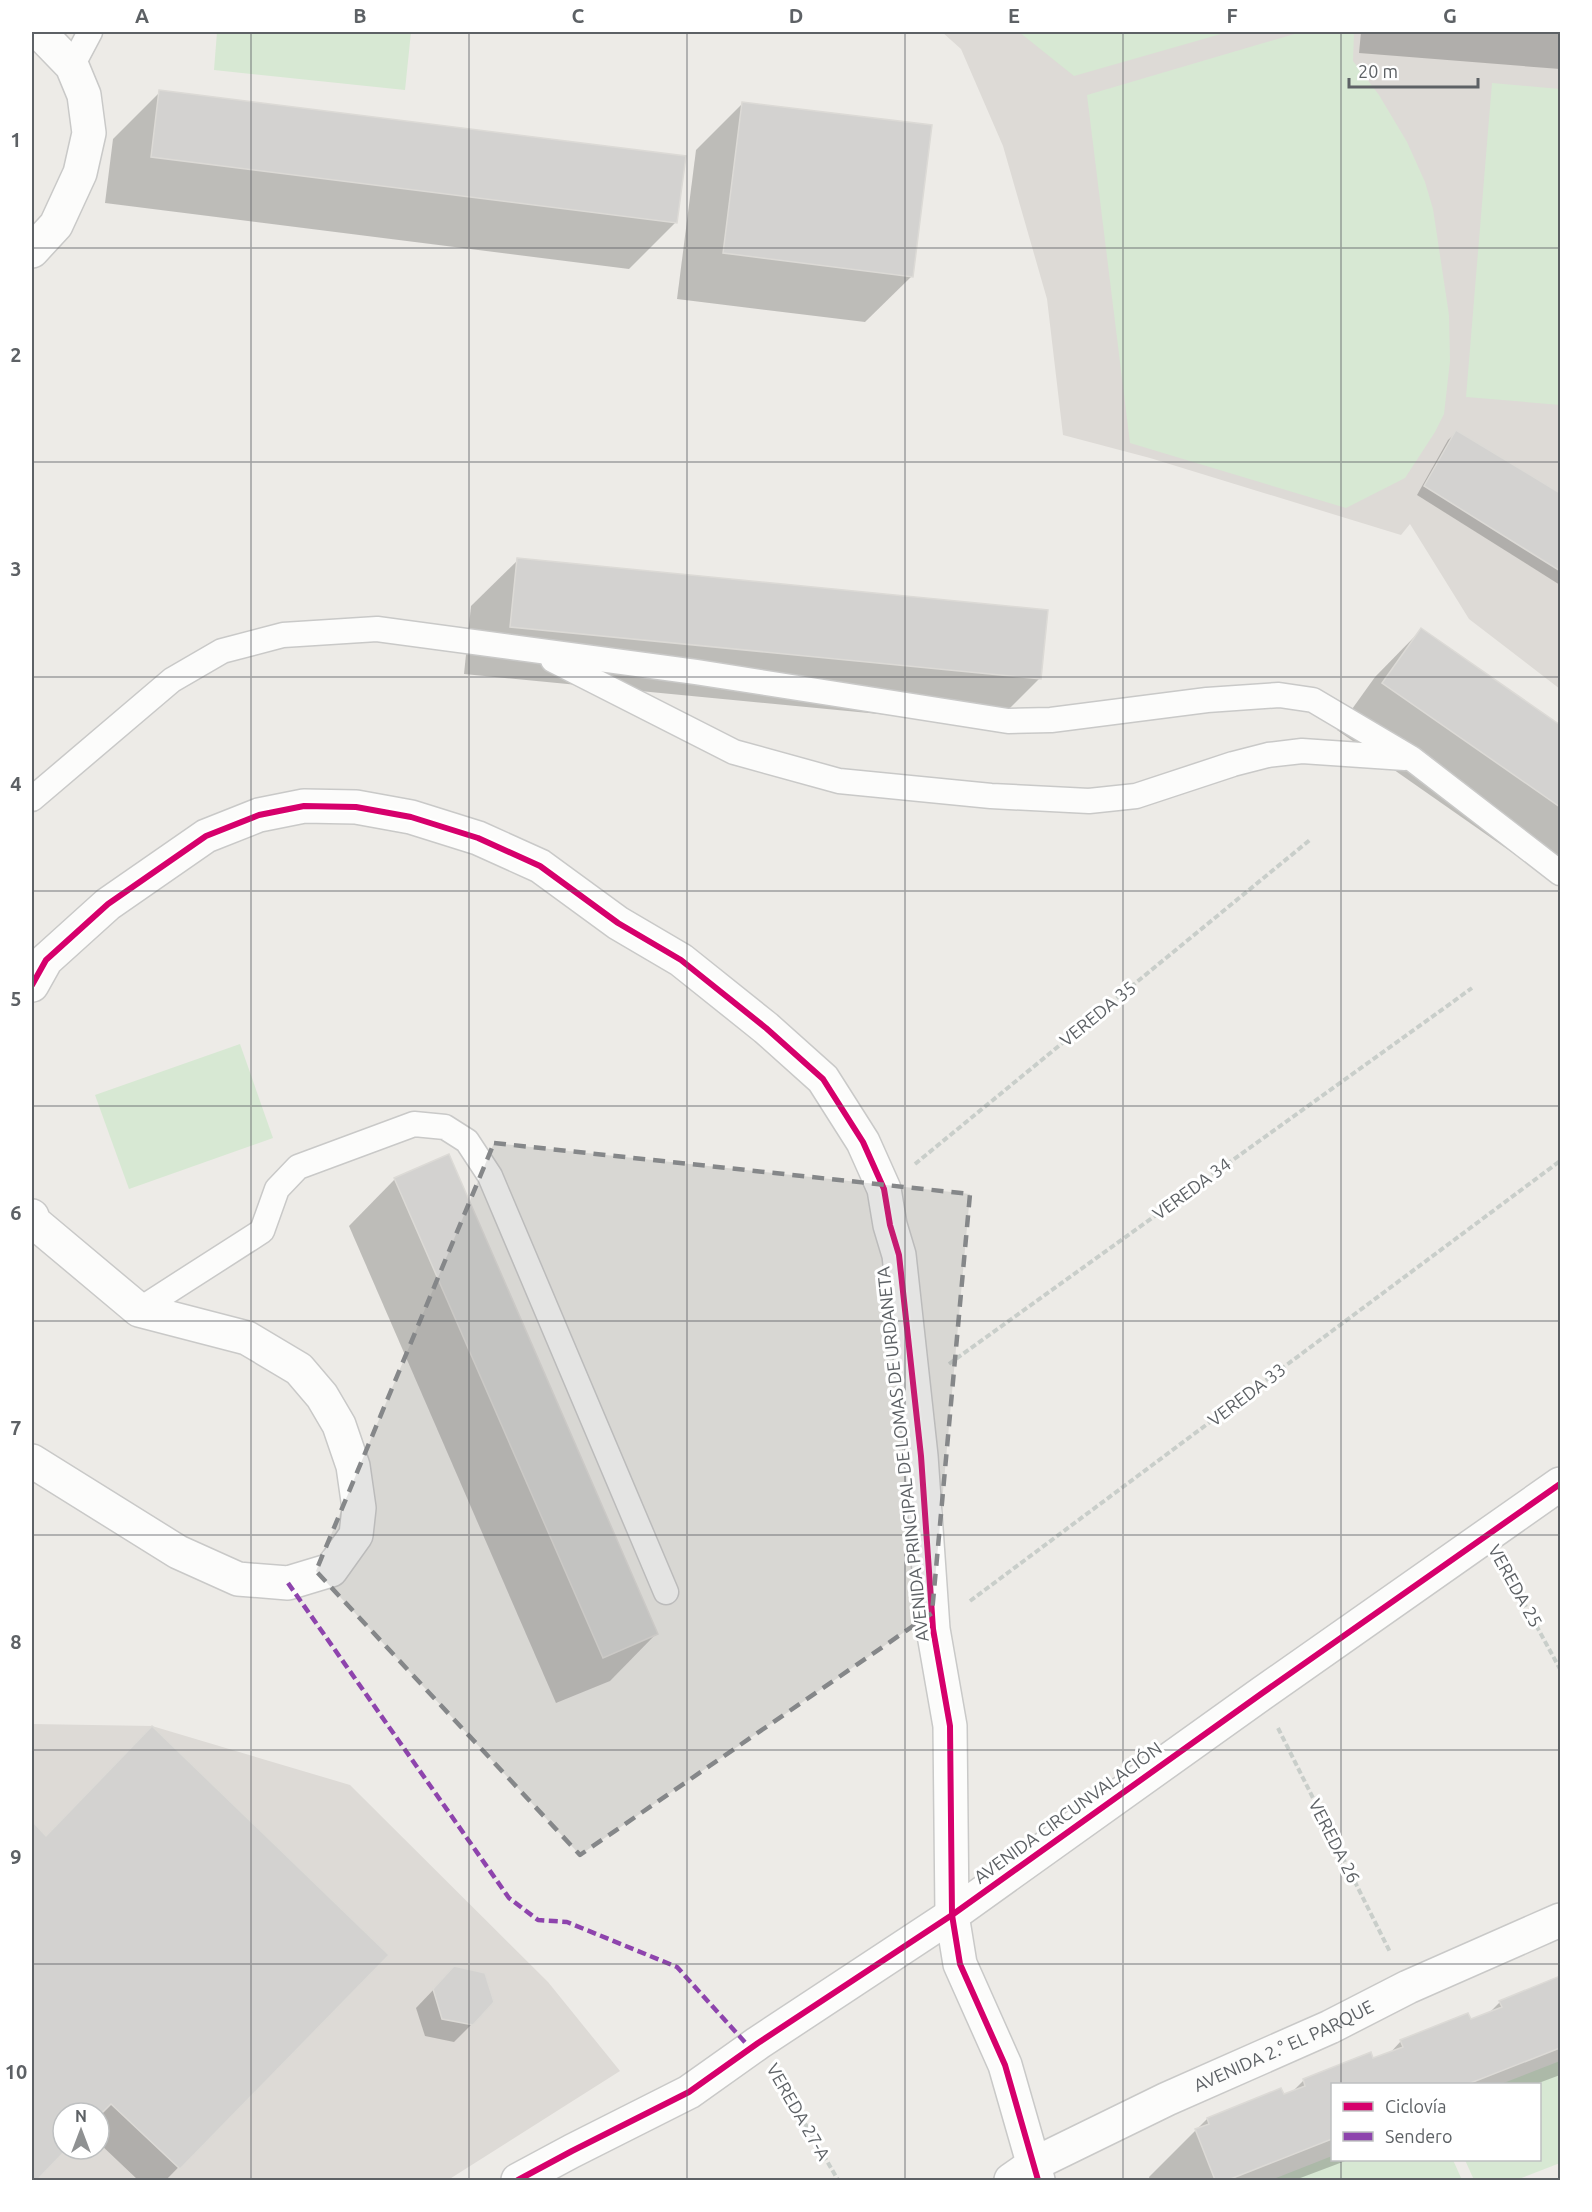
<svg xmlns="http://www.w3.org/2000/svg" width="1592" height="2212" font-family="Ubuntu,sans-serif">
	<rect width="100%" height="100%" fill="#edebe7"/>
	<!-- education -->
	<g fill="#dddad6" fill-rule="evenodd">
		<path d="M942 32H1560V689L1469 619 1410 524 1401 535 1150 458 1063 435 1047 299 1003 146 961 49Z"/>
		<path d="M32 1724 152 1726 350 1785 548 1982 620 2071 448 2180H32ZM63 2113H99V2149H63Z"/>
	</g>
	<!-- green -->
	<g fill="#d7e8d3">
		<path d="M217 32H411L405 90 214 70Z"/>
		<path d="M1019 32H1228L1074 76Z"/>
		<path d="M1301 32H1354L1353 61 1379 95 1407 142 1425 182 1433 209 1449 315 1450 361 1444 414 1435 432 1405 478 1346 508 1130 443 1087 95Z"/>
		<path d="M1492 83 1560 89V405L1466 397Z"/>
		<path d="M240 1044 273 1138 129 1189 95 1095Z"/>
		<path d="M1560 2061V2163L1516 2180H1474L1465 2160H1540V2084H1501Z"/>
		<path d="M1332 2156V2160H1453L1462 2180H1271Z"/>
	</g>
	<!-- shadow -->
	<g fill="#0003">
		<path d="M1361 32H1560V69L1359 53Z"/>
		<path d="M160 92 676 222 629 269 105 203 113 139Z"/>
		<path d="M743 103 912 276 865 322 677 299 696 150Z"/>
		<path d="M1457 432 1560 495V585L1417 495 1448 440Z"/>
		<path d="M518 560 1040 678 993 725 464 674 471 606Z"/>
		<path d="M1421 630 1560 727V886L1337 730 1375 677Z"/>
		<path d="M395 1179 656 1634 610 1681 556 1703 349 1226Z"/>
		<path d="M32 1823 46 1837 386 1955 166 2180H138L99 2143V2113H63V2149H65L35 2180H32Z"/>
		<path d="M1560 1978V2075L1536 2084H1332V2160H1348L1295 2180H1150L1149 2177 1207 2119 1281 2090 1283 2096 1292 2092 1303 2081 1370 2054 1372 2060 1389 2054 1401 2041 1470 2021 1489 2013 1500 2002Z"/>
		<path d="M437 1986 472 2024 454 2042 425 2036 416 2008Z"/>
	</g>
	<!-- building -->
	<g fill="#d3d2d0" stroke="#dcdad6" stroke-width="1.5">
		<path d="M159 90 686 156 677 223 151 157Z"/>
		<path d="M742 102 932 125 913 277 723 253Z"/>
		<path d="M1456 430 1560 493V571L1424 486Z"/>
		<path d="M517 558 1048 610 1041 679 510 627Z"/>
		<path d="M1421 628 1560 725V807L1382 683Z"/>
		<path d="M449 1154 658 1634 603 1658 394 1178Z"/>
		<path d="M152 1726 389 1955 180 2169 111 2104 99 2116V2113H63V2149H67L37 2180H32V1821L46 1836Z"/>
		<path d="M454 1966 485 1973 494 2002 473 2025 442 2019 433 1989Z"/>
		<path d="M1560 1976V2048L1468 2084H1332V2139L1228 2180H1215L1195 2129 1209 2124 1207 2118 1281 2088 1284 2094 1305 2086 1303 2079 1371 2052 1373 2058 1403 2047 1400 2040 1468 2013 1471 2019 1502 2007 1499 2001Z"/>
	</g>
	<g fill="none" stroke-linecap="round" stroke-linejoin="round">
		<!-- lane casing -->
		<g stroke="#c9c9c8" stroke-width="27">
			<g id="lane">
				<path d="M72 66 90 32"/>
				<path d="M553 660 734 752 839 781 991 796 1089 801 1136 796 1233 764 1268 755 1302 751 1405 758"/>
				<path d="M32 799 172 680 222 651 283 635 377 629 696 672 1008 721 1051 720 1207 700 1279 695 1313 700 1411 758 1560 873"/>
				<path d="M139 1310 262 1231 277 1189 298 1167 414 1124 445 1127 467 1141 490 1176 666 1592"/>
			</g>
		</g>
		<!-- street casing -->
		<g stroke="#c9c9c8" stroke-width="36">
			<g id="street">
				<path d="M32 251 56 225 80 173 89 133 84 95 72 66 41 34 33 32"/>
				<path d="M32 985 46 960 108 904 206 836 259 815 304 806 356 807 411 817 478 838 540 866 618 923 681 960 766 1028 823 1079 863 1142 884 1189 890 1225 899 1255 921 1456 933 1629 950 1726 952 1915 960 1964 1005 2065 1038 2180"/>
				<path d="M32 1216 34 1222 139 1310 247 1338 299 1369 322 1396 339 1425 353 1466 359 1508 356 1535 331 1570 288 1583 238 1579 178 1552 32 1461"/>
				<path d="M518 2180 572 2151 689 2092 758 2043 952 1915 1261 1694 1560 1484"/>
				<path id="s1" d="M1011 2180 1034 2164 1167 2099 1330 2027 1408 1987 1560 1920"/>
			</g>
		</g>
		<!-- path -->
		<g stroke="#c9ceca" stroke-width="4" stroke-dasharray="6 3" stroke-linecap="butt">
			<path d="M915 1164 1311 839"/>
			<path d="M949 1364 1472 988"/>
			<path d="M1506 1570 1560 1669"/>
			<path d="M970 1601 1560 1161"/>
			<path d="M1278 1728 1390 1952"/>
			<path d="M778 2077 838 2180"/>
		</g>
		<!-- lane -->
		<use href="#lane" stroke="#fcfcfb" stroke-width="24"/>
		<!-- street -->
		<use href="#street" stroke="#fcfcfb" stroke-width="33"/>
		<!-- quiet -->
		<path stroke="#8e44ad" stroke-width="4.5" stroke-dasharray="9 4.5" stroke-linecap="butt" d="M288 1583 509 1898 538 1920 567 1922 677 1967 751 2049"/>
		<!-- cycleway casing -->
		<g stroke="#fff" stroke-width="10">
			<g id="cycleway">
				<path d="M32 985 46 960 108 904 206 836 259 815 304 806 356 807 411 817 478 838 540 866 618 923 681 960 766 1028 823 1079 863 1142 884 1189 890 1225 899 1255 921 1456 933 1629 950 1726 952 1915 960 1964 1005 2065 1038 2180"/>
				<path d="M518 2180 572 2151 689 2092 758 2043 952 1915 1261 1694 1560 1484"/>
			</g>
		</g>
		<!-- cycleway -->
		<use href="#cycleway" stroke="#d6006c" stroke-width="6"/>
	</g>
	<!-- marked area -->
	<path fill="#858789" fill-opacity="0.2" stroke="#858789" stroke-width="4.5" stroke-dasharray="12 8" stroke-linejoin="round" d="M494 1143 970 1194 932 1613 580 1855 316 1571Z"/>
	<!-- grid -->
	<path fill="none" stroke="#5d6165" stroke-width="1.5" stroke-opacity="0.55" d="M251 32V2180M469 32V2180M687 32V2180M905 32V2180M1123 32V2180M1341 32V2084M32 248H1560M32 462H1560M32 677H1560M32 891H1560M32 1106H1560M32 1321H1560M32 1535H1560M32 1750H1560M32 1964H1560M1341 2160V2180"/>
	<g text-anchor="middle" stroke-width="6" stroke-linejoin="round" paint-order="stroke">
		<!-- street labels -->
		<g font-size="18" fill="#5d6165" stroke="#fff">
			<text transform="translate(1098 1014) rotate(-39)" y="6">VEREDA 35</text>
			<text transform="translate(1192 1189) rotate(-36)" y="6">VEREDA 34</text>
			<text transform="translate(1247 1395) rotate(-37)" y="6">VEREDA 33</text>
			<text transform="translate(903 1454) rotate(-96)" y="6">AVENIDA PRINCIPAL DE LOMAS DE URDANETA</text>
			<text transform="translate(1515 1586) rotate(61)" y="6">VEREDA 25</text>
			<text transform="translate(1068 1813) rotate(-36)" y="6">AVENIDA CIRCUNVALACIÓN</text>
			<text transform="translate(1334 1841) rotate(63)" y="6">VEREDA 26</text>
			<text dy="6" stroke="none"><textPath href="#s1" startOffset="304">AVENIDA 2.° EL PARQUE</textPath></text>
			<text transform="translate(798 2112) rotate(60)" y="6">VEREDA 27-A</text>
		</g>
	</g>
	<!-- border -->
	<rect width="1592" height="2212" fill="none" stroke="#ffffff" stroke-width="66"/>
	<!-- legend -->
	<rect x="1331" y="2083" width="210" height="78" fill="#ffffff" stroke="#bec0c1" stroke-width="1.5"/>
	<rect x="1343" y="2102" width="30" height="9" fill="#d6006c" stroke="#bec0c1" stroke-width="1.5"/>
	<text x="1385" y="2113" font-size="18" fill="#5d6165">Ciclovía</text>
	<rect x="1343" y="2132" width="30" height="9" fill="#8e44ad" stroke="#bec0c1" stroke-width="1.5"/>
	<text x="1385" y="2143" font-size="18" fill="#5d6165">Sendero</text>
	<!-- north arrow -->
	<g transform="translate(81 2131)"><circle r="28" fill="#ffffff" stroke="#bec0c1" stroke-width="1.5"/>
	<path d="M0-4.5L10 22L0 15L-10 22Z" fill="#8f9192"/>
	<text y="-9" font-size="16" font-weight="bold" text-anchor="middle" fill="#5d6165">N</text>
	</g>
	<!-- scale -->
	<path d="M1349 78v9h129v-9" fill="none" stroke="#5d6165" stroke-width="3"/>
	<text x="1358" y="78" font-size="18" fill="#5d6165" stroke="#ffffff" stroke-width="4.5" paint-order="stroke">20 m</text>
	<rect x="33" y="33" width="1526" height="2146" fill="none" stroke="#5d6165" stroke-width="2"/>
	<g font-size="20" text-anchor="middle" font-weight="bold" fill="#5d6165">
		<text x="142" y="23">A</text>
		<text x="360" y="23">B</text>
		<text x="578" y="23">C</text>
		<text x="796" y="23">D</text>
		<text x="1014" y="23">E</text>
		<text x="1232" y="23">F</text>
		<text x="1450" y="23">G</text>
		<text x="16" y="147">1</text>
		<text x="16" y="362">2</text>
		<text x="16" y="576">3</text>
		<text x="16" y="791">4</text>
		<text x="16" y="1006">5</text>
		<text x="16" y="1220">6</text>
		<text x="16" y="1435">7</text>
		<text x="16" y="1649">8</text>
		<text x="16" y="1864">9</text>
		<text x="16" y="2079">10</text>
	</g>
</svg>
